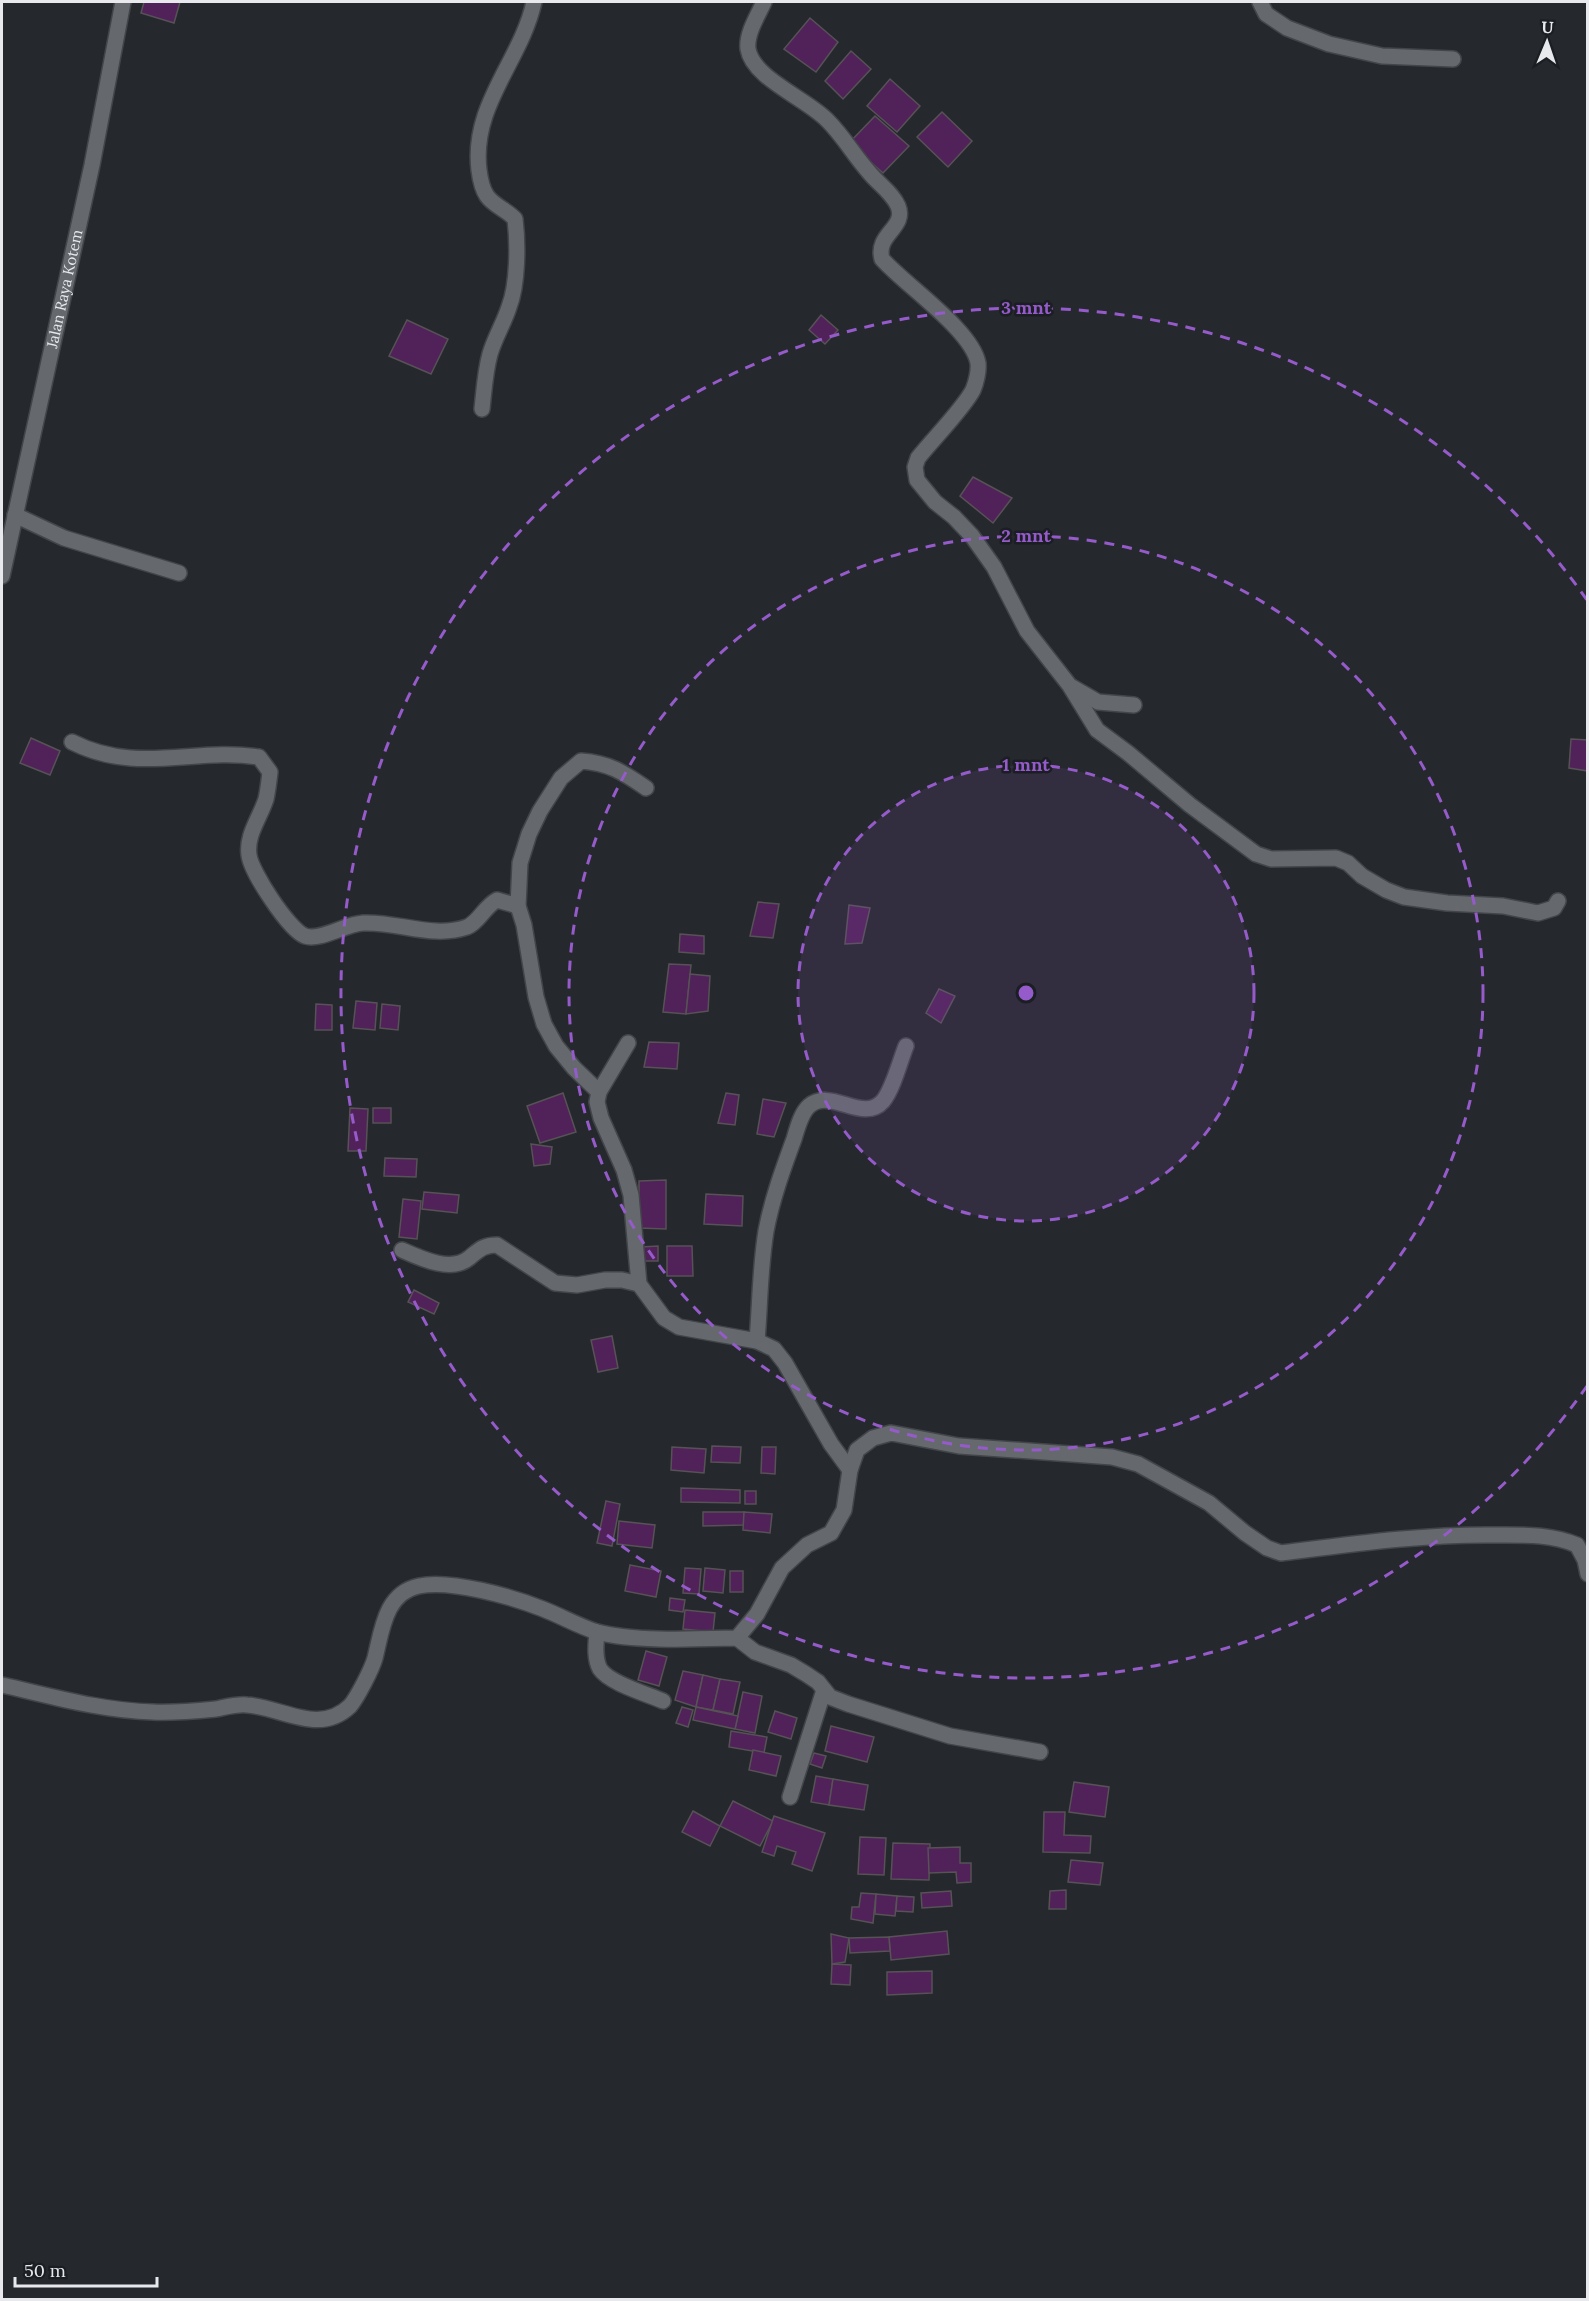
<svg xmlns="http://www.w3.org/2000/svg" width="1589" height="2301" font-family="Lora,serif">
	<rect width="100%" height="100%" fill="#25282d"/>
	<!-- building -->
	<g fill="#512159" stroke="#565256" stroke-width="1.5">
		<path d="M144 2H180L174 23 141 13Z"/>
		<path d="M810 18 838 42 816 72 784 49Z"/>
		<path d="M851 51 871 69 843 99 825 81Z"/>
		<path d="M890 79 920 106 897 132 867 106Z"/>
		<path d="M942 112 972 141 948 167 917 137Z"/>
		<path d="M875 116 909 146 883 173 849 143Z"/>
		<path d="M821 315 838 330 825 344 809 330Z"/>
		<path d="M407 320 448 339 431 374 389 356Z"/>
		<path d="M973 477 1012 498 993 523 960 496Z"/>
		<path d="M31 738 60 751 50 775 20 763Z"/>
		<path d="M1571 739 1588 740V771L1569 768Z"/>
		<path d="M758 902 779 904 773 938 750 936Z"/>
		<path d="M849 905 870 908 862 943 845 944Z"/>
		<path d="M680 934 704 936V954L679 952Z"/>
		<path d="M669 964 691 965 686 1014 663 1012Z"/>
		<path d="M690 974 710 976 708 1011 686 1014Z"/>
		<path d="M939 989 955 996 941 1023 926 1013Z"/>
		<path d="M356 1001 377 1003 375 1030 353 1028Z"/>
		<path d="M316 1004 332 1005V1030H315Z"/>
		<path d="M382 1004 400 1006 398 1030 380 1028Z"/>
		<path d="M649 1042 679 1043 677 1069 644 1067Z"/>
		<path d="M563 1093 576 1132 540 1143 527 1106Z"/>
		<path d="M726 1093 739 1095 735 1125 718 1123Z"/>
		<path d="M763 1099 786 1103 774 1137 757 1134Z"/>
		<path d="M350 1108 368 1109 366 1151H348Z"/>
		<rect x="373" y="1108" width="18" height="15"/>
		<path d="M531 1144 552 1147 550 1164 534 1166Z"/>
		<path d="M385 1158 417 1159 416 1177 384 1176Z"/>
		<path d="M666 1180V1229L639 1228V1181Z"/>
		<path d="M424 1192 459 1195 457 1213 422 1209Z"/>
		<path d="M706 1194 743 1196 742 1226 704 1224Z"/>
		<path d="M403 1199 421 1201 417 1239 399 1237Z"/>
		<path d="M658 1246V1261H641V1247Z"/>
		<path d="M667 1246H692L693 1276H667Z"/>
		<path d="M414 1290 439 1303 434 1314 408 1302Z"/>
		<path d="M612 1336 618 1368 598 1372 591 1340Z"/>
		<path d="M712 1446 741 1447 740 1463 711 1462Z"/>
		<path d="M672 1447 706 1449 704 1473 671 1470Z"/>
		<path d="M762 1447H776L775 1474 761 1473Z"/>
		<path d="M681 1488 740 1490V1503L681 1502Z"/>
		<rect x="745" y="1491" width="11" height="13"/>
		<path d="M606 1501 620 1504 612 1546 597 1543Z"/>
		<path d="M703 1512H744V1525L703 1526Z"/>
		<path d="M744 1512 772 1514 770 1533 743 1530Z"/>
		<path d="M619 1521 655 1525 652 1548 617 1544Z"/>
		<path d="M630 1565 661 1571 656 1597 625 1591Z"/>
		<path d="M685 1568 701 1569 699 1594 683 1593Z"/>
		<path d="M705 1568 725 1570 723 1593 703 1591Z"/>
		<rect x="730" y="1571" width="13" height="21"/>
		<path d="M670 1598 685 1600 683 1612 669 1610Z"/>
		<path d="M685 1610 715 1613 713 1632 683 1629Z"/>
		<path d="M646 1651 667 1657 659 1686 638 1680Z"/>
		<path d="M683 1671 703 1675 696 1707 675 1700Z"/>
		<path d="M703 1675 720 1679 713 1710 696 1707Z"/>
		<path d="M720 1679 740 1682 733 1714 713 1710Z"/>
		<path d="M743 1692 762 1696 755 1733 735 1729Z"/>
		<path d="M682 1707 693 1710 688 1727 676 1723Z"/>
		<path d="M696 1707 738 1716 735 1729 693 1720Z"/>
		<path d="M775 1711 797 1718 791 1739 768 1732Z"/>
		<path d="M831 1726 874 1737 867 1762 825 1751Z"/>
		<path d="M731 1731 767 1737 764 1753 729 1747Z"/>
		<path d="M753 1750 781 1756 776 1776 749 1770Z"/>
		<path d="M814 1753 826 1756 822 1768 810 1764Z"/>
		<path d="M816 1776 833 1779 829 1805 811 1802Z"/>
		<path d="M833 1779 868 1785 864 1810 829 1805Z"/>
		<path d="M1074 1782 1109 1787 1105 1817 1069 1812Z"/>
		<path d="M733 1801 773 1821 760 1846 720 1826Z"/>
		<path d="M693 1811 720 1826 710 1846 682 1832Z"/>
		<path d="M1044 1812H1065L1064 1835 1091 1836 1090 1853 1043 1852Z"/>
		<path d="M774 1816 825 1833 812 1871 792 1864 796 1852 777 1846 774 1856 762 1852Z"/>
		<path d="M860 1837 886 1838 884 1875 858 1874Z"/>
		<path d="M893 1843 930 1844 929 1880 891 1879Z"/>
		<path d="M960 1847V1863H971V1882L957 1883 956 1872 929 1873 928 1848Z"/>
		<path d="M1071 1860 1103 1863 1100 1885 1068 1882Z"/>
		<path d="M1066 1890V1909H1049L1050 1891Z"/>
		<path d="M951 1891 952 1906 922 1908 921 1893Z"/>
		<path d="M861 1893 876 1894 873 1923 851 1919 852 1907H859Z"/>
		<path d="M876 1894 897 1896 895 1916 875 1914Z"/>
		<path d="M897 1896 914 1897 913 1912 896 1911Z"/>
		<path d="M947 1931 949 1954 891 1960 889 1937Z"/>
		<path d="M831 1934 849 1938 845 1962 832 1964Z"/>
		<path d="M889 1937 890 1951 850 1953 849 1938Z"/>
		<path d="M832 1964 851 1965 850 1985 831 1984Z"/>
		<path d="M932 1971V1993L887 1995V1972Z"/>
	</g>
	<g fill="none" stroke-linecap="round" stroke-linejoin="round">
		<!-- minor casing -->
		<g stroke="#424549" stroke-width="18">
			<g id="minor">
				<path d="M764 2C758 15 746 34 748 49 753 79 808 99 828 121 843 136 854 155 868 171 877 183 892 192 898 206 907 228 875 234 882 259 905 285 972 330 978 363 979 371 976 383 973 390 963 409 933 439 918 458L915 467 917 480 935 502 954 517 972 536 994 567 1027 631 1070 686 1097 730 1128 753 1190 805 1256 854 1271 859 1336 858 1348 863 1362 876 1386 890 1404 897 1447 903 1503 906 1538 913 1554 908 1558 901"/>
				<path d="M1260 2 1266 14 1287 28 1329 44 1382 56 1453 59"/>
				<path d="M482 409C484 391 485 372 490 354 495 337 504 323 509 307 518 284 518 243 515 219 507 210 494 206 487 196 482 189 480 178 479 170 471 105 521 61 534 2"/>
				<path d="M15 515 64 538 179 573"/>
				<path id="s1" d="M2 576 92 165 123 2"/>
				<path d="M1072 687 1098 702 1134 705"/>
				<path d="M72 742C137 775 194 747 259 757L270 772C269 781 268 790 266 799 260 818 246 835 249 855 251 872 289 930 305 936 321 941 345 924 363 923 398 921 432 939 467 927 479 922 484 907 497 900L518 906"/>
				<path d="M628 1043 599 1092 597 1102 601 1118 624 1170 631 1195 639 1284 664 1318 679 1327 757 1341 774 1349 785 1363 831 1444 850 1470"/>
				<path d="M599 1092 574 1068 556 1046 544 1024 536 997 524 925 518 906 520 863 529 834 540 811 561 778 581 761C610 763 624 773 646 788"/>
				<path d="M402 1250C420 1258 451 1273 469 1258 479 1250 483 1245 497 1245L555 1283 577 1285 605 1280H622L639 1284"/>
				<path d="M757 1341C760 1305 760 1267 766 1231 772 1199 783 1169 794 1139 797 1129 801 1113 809 1106 831 1087 863 1124 883 1101 893 1089 900 1061 906 1046"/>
				<path d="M597 1632C596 1643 594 1658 600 1669 609 1683 647 1694 663 1701"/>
				<path d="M737 1638 755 1652 791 1665 806 1674 818 1682 830 1697 848 1704 950 1736 1040 1752"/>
				<path d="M2 1685C51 1696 102 1711 153 1712 173 1713 195 1711 216 1709 226 1707 237 1704 247 1705 282 1707 319 1736 350 1706 357 1698 372 1669 375 1658 382 1630 385 1593 419 1586 450 1579 513 1597 543 1609 561 1616 578 1626 597 1632 635 1642 697 1639 737 1638L757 1614 782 1568 807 1545 831 1533 844 1510 850 1470 857 1450 873 1438 891 1433 959 1446 1112 1457 1138 1464 1209 1503 1245 1533 1267 1548 1281 1553C1353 1544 1424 1534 1496 1535 1524 1535 1551 1534 1577 1545L1585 1560 1588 1574"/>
				<path d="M790 1797 824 1690"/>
			</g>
		</g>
		<!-- minor -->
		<use href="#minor" stroke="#65696e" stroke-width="15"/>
	</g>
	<!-- distance rings -->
	<circle cx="1026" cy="993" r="228" fill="#965bca" fill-opacity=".12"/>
	<g fill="none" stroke="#965bca" stroke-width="3" stroke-dasharray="10 8">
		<circle cx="1026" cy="993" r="228"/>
		<circle cx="1026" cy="993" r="457"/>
		<path d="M1587 1386A685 685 0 1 1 1587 600"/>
	</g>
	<g text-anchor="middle" stroke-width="5" stroke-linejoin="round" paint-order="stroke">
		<!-- street labels -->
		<g font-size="15" fill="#e7e9ed" stroke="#1b1e23">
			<text dy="5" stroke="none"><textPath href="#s1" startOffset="294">Jalan Raya Kotem</textPath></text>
		</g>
	</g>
	<circle cx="1026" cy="993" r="9" fill="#965bca" stroke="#1b1e23" stroke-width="3"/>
	<g font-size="18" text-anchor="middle" font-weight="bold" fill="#965bca" stroke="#1b1e23" stroke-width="5" stroke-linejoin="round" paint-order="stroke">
		<text x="1026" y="314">3 mnt</text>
		<text x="1026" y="542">2 mnt</text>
		<text x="1026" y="771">1 mnt</text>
	</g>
	<!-- border -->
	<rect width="1589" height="2301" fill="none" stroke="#e7e9ed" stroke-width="6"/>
	<!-- north arrow -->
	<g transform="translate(1547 42) rotate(2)" stroke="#1b1e23" stroke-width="4.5" paint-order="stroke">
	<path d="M0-4.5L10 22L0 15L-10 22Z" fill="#e7e9ed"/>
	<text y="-9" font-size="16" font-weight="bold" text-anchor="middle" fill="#e7e9ed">U</text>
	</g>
	<!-- scale -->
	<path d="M15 2277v9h142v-9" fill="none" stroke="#e7e9ed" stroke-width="3"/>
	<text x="24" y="2277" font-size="18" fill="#e7e9ed" stroke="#1b1e23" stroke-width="4.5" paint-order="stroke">50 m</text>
</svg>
